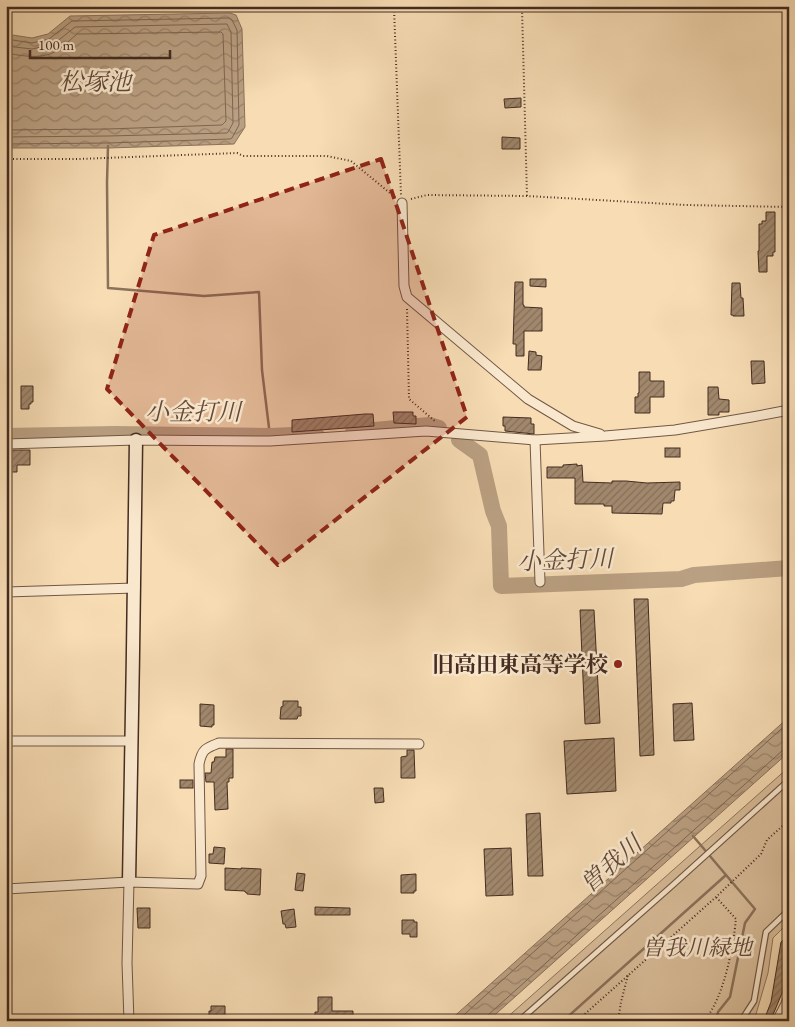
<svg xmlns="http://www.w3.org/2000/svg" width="795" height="1027" font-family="'EB Garamond','Noto Serif JP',serif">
	<defs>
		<pattern id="water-waves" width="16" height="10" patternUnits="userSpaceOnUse" patternTransform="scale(1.25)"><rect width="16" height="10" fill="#baa082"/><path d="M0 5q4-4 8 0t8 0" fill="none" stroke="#99836a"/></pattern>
		<pattern id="building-hatch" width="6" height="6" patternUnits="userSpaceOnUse" patternTransform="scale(1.25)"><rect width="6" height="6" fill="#a1886d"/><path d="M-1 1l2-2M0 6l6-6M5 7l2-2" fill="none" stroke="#856f59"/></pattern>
	</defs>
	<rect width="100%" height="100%" fill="#f7dcb4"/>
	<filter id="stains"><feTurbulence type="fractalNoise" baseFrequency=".004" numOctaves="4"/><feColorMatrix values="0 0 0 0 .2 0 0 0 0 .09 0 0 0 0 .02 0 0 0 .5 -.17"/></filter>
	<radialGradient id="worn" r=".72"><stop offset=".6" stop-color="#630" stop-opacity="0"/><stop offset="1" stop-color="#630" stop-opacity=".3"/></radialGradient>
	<!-- park -->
	<path fill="#d9be9b" stroke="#8e755e" d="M789 767V922L773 938 768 973 754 1021H503Z"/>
	<!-- water -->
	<g fill="url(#water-waves)" stroke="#8b725b">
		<path d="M230 13 236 15 242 29 245 127 234 144 108 148H6V34L32 38 48 34 70 16Z"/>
		<path d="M789 717V752L488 1021H449Z"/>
	</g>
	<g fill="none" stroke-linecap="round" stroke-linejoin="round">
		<!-- shore -->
		<g stroke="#7f6652" stroke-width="1">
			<path d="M6 39 32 43 49 39 72 21 229 18 232 20 237 30 239 125 232 138 230 139 108 143 6 144"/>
			<path d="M6 46 32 49 50 45 55 43 75 27 227 24 231 32 233 123 228 132 227 133 108 136 6 137"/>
			<path d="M6 53C23 56 43 60 58 50 65 45 71 39 77 34L221 32 223 34 226 121 222 125 108 129 6 130"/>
			<path d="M457 1021 789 722"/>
			<path d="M486 1021 488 1015 783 750 789 749"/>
		</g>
		<!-- stream -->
		<g stroke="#8b725b" stroke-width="2.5">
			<path d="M108 146 107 182 108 288 204 296 259 292 262 370 270 436"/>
			<path d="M693 836 726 875"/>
			<path d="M563 1021 726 875 755 909 745 923 730 997 718 1012 716 1021"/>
		</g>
		<!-- river -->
		<g stroke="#baa082" stroke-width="16">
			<path d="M353 432 429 425 439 428"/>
			<path d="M6 436 114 434 270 436 316 434"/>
			<path d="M459 440 480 455 493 511 499 526 501 586 681 579 694 575 789 568"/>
		</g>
	</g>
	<!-- building -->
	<g fill="url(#building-hatch)" stroke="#442c21">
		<path d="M521 98V107L505 108 504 99Z"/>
		<path d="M502 137 520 138V149H502Z"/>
		<path d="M766 212H775V252H773V256H767V272H759L758 251H759V224H762V221H766Z"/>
		<path d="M530 279H546V287L530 286Z"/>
		<path d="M515 282H523V305H524V307L542 308V331H524V356H516V344H513Z"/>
		<path d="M732 283H740L741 298H743L744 316H733V315H731Z"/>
		<path d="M529 351 536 352V355L542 356 541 370H528Z"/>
		<path d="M751 361H764L765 383 752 384Z"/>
		<path d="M639 372H650V381H664V397H650V413H635V397H638V393H639Z"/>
		<path d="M21 386H33V402H31V404H29V409H21Z"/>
		<path d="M708 387H718L719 399 729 400V412H719V415H708Z"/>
		<path d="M393 412H413V416H416V424L394 423Z"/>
		<path d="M365 414H373L374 426 292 432V420Z"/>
		<path d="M503 417 531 418V424H534V434L505 431V426H503Z"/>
		<rect x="665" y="448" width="15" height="9"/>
		<path d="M6 450H30V465H17V472H6Z"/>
		<path d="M577 464V466L582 465 583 482 612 483V481H626L647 483 680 482V490H675L674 501H671V503H663L662 514 612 513V506H604V504H575V478H547V467H563V465Z"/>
		<path d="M634 599H648L654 755 640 756Z"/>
		<path d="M580 610H594L600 723 585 724Z"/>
		<path d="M283 701H298V707H301V716H298L297 719H280L281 707 283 706Z"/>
		<path d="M692 703 694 740 674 741 673 704Z"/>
		<path d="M200 704 214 705V725H212V727L200 726Z"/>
		<path d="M614 738 616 791 567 794 564 741Z"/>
		<path d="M226 749H233V778H229V782H227L228 809 215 810 214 782H206L205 773H211L212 762H214L215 757H226Z"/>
		<path d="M407 750H414L415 778H401V757L407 756Z"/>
		<rect x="180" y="780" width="13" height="8"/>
		<path d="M374 788H383L384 802 375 803Z"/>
		<path d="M540 813 543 876H528L526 814Z"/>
		<path d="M214 847 225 848 224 864 209 863V854H213Z"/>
		<path d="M511 848 513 895 486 896 484 849Z"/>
		<path d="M225 868 241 869V868L261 869 260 895 247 894V893L245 892V891L225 890Z"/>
		<path d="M297 873 305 874 303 891 295 890Z"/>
		<path d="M416 874V891H414V893H401V875Z"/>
		<path d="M315 907 348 908H350V915H315Z"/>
		<path d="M137 908H150V928H138Z"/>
		<path d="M294 909 296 927 286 928 285 924H283L281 911Z"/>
		<path d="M402 920H414V922H417V937H410V934H402Z"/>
		<path d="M789 934V947L785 969H788L785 986 772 1017 766 1015 771 1002 781 942Z"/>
		<path d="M318 997H332V1011H353V1021H315V1012H318Z"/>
		<path d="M211 1006H225V1021H209V1011H211Z"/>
	</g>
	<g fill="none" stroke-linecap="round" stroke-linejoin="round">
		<!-- lane casing -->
		<g stroke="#715846" stroke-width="7">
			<g id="lane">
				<path d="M519 1021 674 884 789 780"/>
				<path d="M741 1021 754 1001 766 932 789 910"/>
			</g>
		</g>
		<!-- street casing -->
		<g stroke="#715846" stroke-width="11">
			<g id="street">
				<path d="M402 203 404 286 407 297 528 399 573 426 600 434"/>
				<path d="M535 440 540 582"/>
				<path d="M6 444 136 440 270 441 426 431 535 440 605 436 675 430 752 417 789 410"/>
				<path d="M6 592 135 588"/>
				<path d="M6 741H131"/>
				<path d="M6 889 129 882 198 884 201 876 199 764C202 749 206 748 219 743L419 744"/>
				<path d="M129 1021 127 963 129 882"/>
				<path d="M777 1021 789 998"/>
			</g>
		</g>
		<!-- secondary casing -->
		<g stroke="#442c21" stroke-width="15">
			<path id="secondary" d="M129 882C131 735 135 587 136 440"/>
		</g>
		<!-- path -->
		<g stroke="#442c21" stroke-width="2" stroke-dasharray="1 2.5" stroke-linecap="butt">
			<path d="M523 6 522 8 527 196"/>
			<path d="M394 8 401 195"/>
			<path d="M6 159H78L237 153 243 156H327L351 161 396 198"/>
			<path d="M411 199 427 195 527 196 686 205 789 207"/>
			<path d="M407 309 409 399 436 422"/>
			<path d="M577 1021 716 897 761 854 767 840 789 820"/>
			<path d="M618 1021 621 1002 628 975"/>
			<path d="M704 1021C724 998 733 948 736 919L716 897"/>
		</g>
		<!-- lane -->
		<use href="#lane" stroke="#fae8ce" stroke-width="4.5"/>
		<!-- street -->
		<use href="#street" stroke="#fae8ce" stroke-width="9"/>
		<!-- secondary -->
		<use href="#secondary" stroke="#fae8ce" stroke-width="12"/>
	</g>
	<!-- marked area -->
	<path fill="#8f2418" fill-opacity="0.2" stroke="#8f2418" stroke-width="4" stroke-dasharray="10 6" stroke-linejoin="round" d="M381 159 467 417 278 565 107 389 154 235Z"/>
	<!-- markers -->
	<circle fill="#8f2418" stroke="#fae8ce" stroke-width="2" cx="618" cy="664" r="5"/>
	<g text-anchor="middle" stroke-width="5" stroke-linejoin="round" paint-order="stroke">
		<!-- poi labels -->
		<g font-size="22" font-weight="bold" fill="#442c21" stroke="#fae8ce" text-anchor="end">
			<text x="608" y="672">旧高田東高等学校</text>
		</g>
		<!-- park labels -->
		<g font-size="22" font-style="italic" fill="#624939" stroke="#fae8ce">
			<text x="697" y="955">曽我川緑地</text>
		</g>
		<!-- water labels -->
		<g font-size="24" font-style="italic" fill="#624939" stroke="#fae8ce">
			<text x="95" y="90">松塚池</text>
			<text x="193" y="420">小金打川</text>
			<text transform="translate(565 560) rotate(-2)" y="8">小金打川</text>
			<text transform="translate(611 864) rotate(-41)" y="8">曽我川</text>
		</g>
	</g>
	<!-- margin -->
	<rect width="795" height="1027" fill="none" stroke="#f7dcb4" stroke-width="25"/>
	<rect x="8" y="8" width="780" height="1012" fill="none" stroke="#442c21" stroke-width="2.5"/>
	<rect x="12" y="12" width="770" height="1002" fill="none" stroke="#442c21"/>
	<!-- scale -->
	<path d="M30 50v8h140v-8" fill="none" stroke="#442c21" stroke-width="2.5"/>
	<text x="38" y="50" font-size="15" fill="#442c21" stroke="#fae8ce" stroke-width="4" paint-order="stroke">100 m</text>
	<rect width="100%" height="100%" filter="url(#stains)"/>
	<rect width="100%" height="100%" fill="url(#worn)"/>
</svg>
